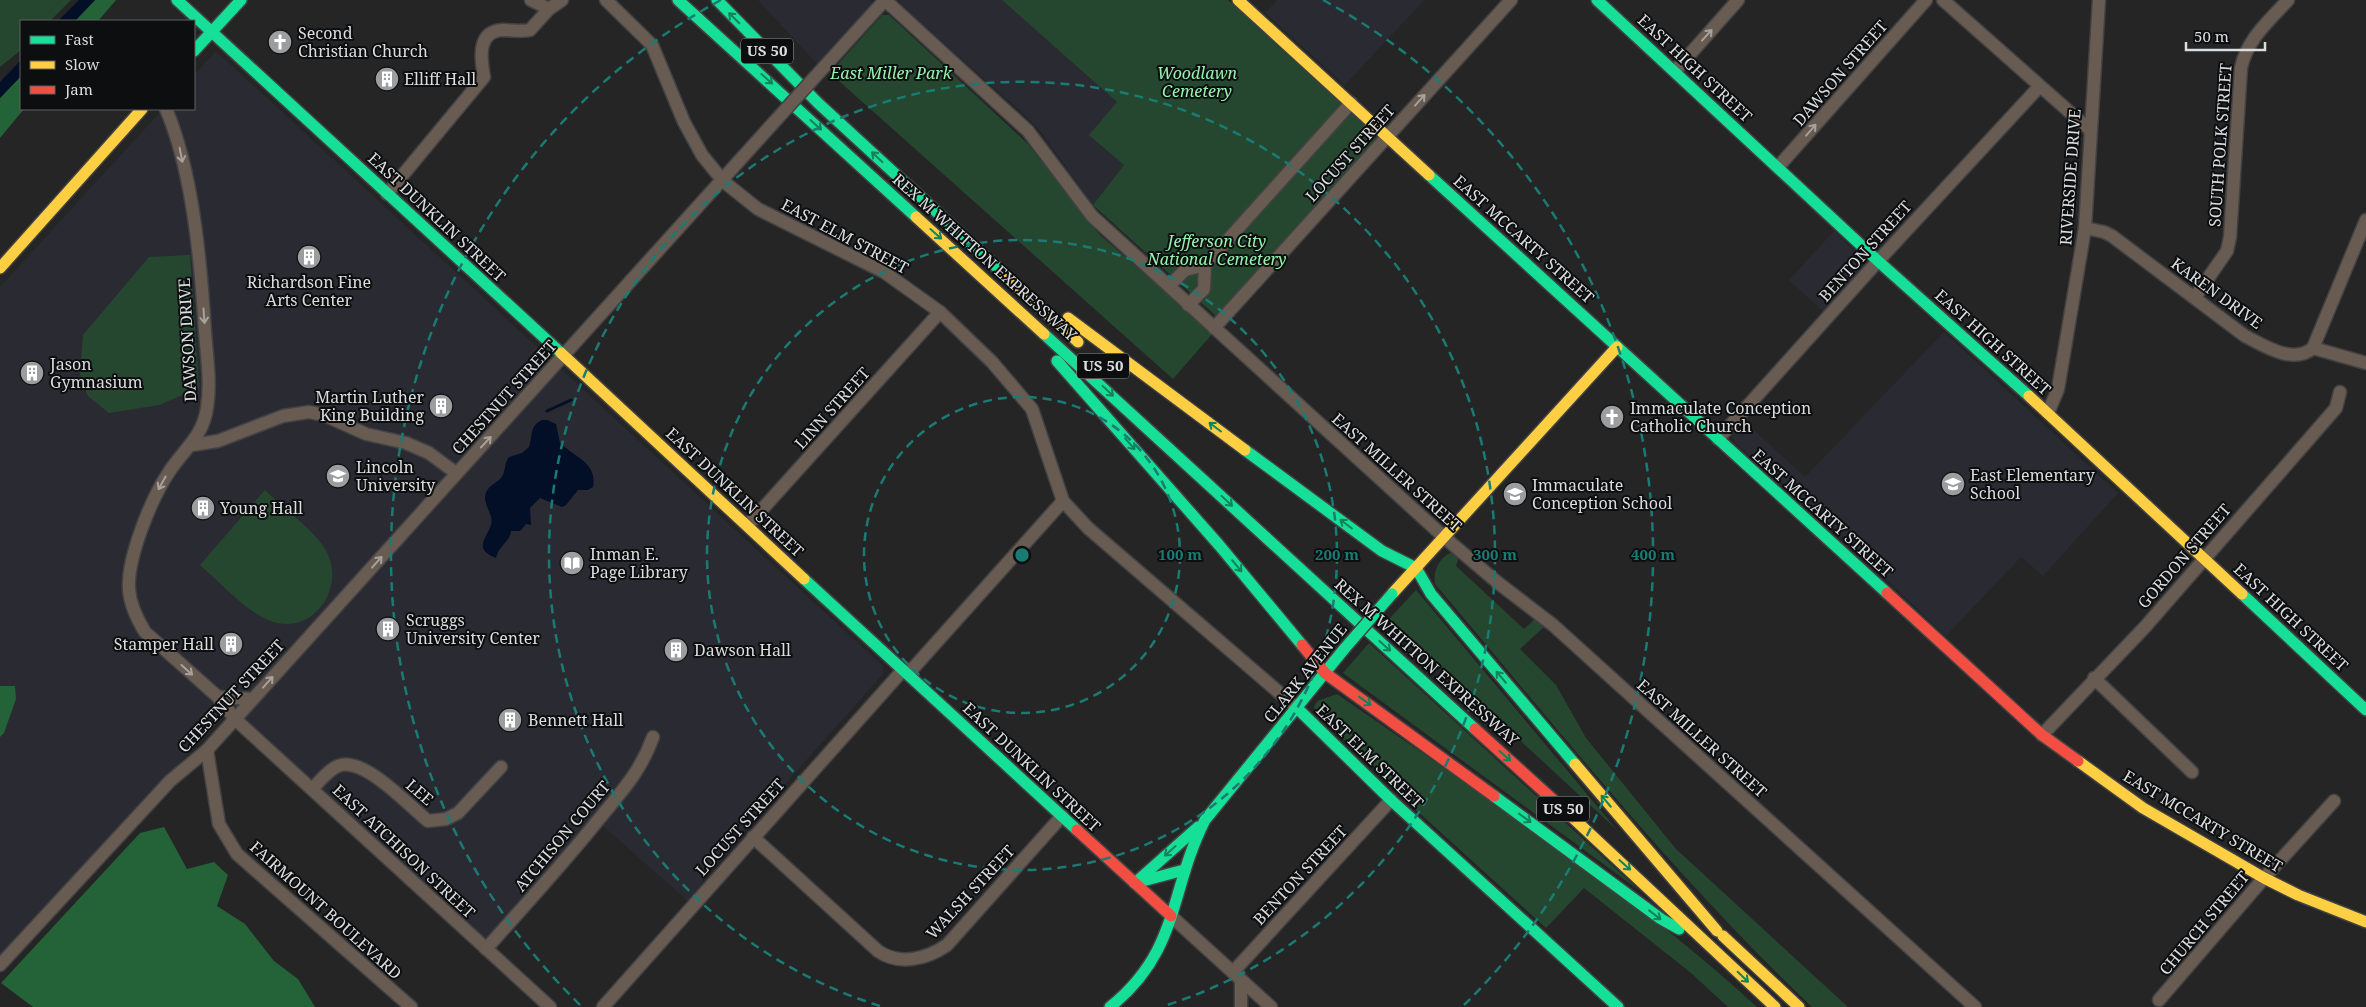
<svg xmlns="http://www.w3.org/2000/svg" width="2366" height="1007" font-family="'Noto Serif',serif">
	<rect width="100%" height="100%" fill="#252526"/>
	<!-- built -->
	<g fill="#2a2b32">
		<path d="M758 0H871L872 1 870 7 817 64Z"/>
		<path d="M899 0H1002L1117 102 1124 165 1093 205 1041 132 1026 116 901 5Z"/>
		<path d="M1277 0H1424L1345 85 1265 13Z"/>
		<path d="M216 51 883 666V674L705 874 698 895 690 903 594 818 486 940 231 708 0 957V287L163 109H194V75Z"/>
		<path d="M1834 231 1866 263 1865 267 1824 312 1789 280Z"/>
		<path d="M1944 332 2118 493 2043 576 2021 557 1946 636 1792 490 1768 473 1734 442 1733 436 1743 420 1805 477Z"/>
	</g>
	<!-- green -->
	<g fill="#26472f">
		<path d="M0 0H71L50 21H21V50L0 67Z"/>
		<path d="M1002 0H1228L1374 134 1376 140 1221 314 1216 316 1093 205 1124 165 1089 135 1117 102Z"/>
		<path d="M882 15H889L1028 144 1100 235 1213 333 1173 379 830 73Z"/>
		<path d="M190 255 199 388 159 405 109 413 88 396 80 374 83 335 149 257Z"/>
		<path d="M265 490C281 506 314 530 325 549 348 587 312 639 268 620 242 608 221 583 200 565Z"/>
		<path d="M1450 553 1456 555 1458 560 1456 566 1524 629 1535 619 1545 626 1520 649 1556 685 1586 738 1676 849 1848 1007H1812C1675 877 1557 728 1435 584 1433 572 1438 559 1450 553Z"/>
		<path d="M1416 590 1617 830 1389 619Z"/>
		<path d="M1369 643 1640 891 1343 673Z"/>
		<path d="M1337 694C1480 794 1629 889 1757 1007H1728L1691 973 1584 888 1546 928 1404 799 1388 779 1315 713 1314 707 1317 701Z"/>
	</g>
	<!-- forest -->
	<g fill="#246238">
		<path d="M95 0H116L98 21H75Z"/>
		<path d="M21 76V109H24L0 138V98Z"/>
		<path d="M0 686H15L16 699 4 733 0 737Z"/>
		<path d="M164 827 187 869 214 862 228 875 217 906 245 924 274 961 298 979 315 1007H33L1 983 140 833Z"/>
	</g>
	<!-- water -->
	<g fill="#030e27">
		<path d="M79 0H95L75 21H58Z"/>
		<path d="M21 60V76L0 98V82Z"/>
		<path d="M542 420H547L556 424 560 443C573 456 598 463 593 487L588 490H578L566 505 562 507 540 498 530 508 531 525 526 524 520 531H511C510 542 498 546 496 558 473 549 486 539 491 525 494 516 485 507 485 498 485 487 494 485 501 478 506 472 504 463 509 457L522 453 529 447C533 436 529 426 542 420Z"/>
	</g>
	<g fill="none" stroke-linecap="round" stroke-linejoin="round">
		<!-- stream -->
		<path stroke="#030e27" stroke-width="3" d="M547 411 571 400"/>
		<!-- street casing -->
		<g stroke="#424244" stroke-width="15">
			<g id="street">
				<path d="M531 0 549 9 562 0"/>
				<path d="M606 0 652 45 684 122 702 155 723 181 758 209 884 272 940 312 992 362 1032 409 1063 501 1088 528 1297 708"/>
				<path d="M885 0 1028 131 1092 216 1444 537 1497 582 1553 625 1975 1007"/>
				<path d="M1943 0 2090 130"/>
				<path d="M824 67 885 0"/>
				<path d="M1675 71 1738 0"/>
				<path d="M166 109C193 172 201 264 205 332 207 358 211 383 207 408 203 437 183 450 169 472 151 499 127 558 129 589 130 605 137 619 145 632L218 697 235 719 550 1007"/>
				<path d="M1778 167 1926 0"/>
				<path d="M387 194 484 77C481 60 476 31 503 30 512 30 521 32 530 30L549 9"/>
				<path d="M2085 228 2104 232 2112 236 2245 336C2265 346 2293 365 2313 348L2366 363"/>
				<path d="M1169 286 1185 270 1205 265 1351 103"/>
				<path d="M2195 297 2227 251 2230 237 2241 68C2247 39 2269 21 2288 0"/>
				<path d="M1188 305 1204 289 1205 265"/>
				<path d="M1214 328 1511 0"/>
				<path d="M2313 348 2366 220"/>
				<path d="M2048 413 2058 389 2085 228 2099 0"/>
				<path d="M1718 439 1878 261 2039 87"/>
				<path d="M192 445 218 441 283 416 309 412 324 415 366 434 406 443 429 453 456 473"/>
				<path d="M748 525 940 312"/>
				<path d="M908 674 1063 501"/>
				<path d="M2094 678 2192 772"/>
				<path d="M218 697 253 699"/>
				<path d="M2042 735 2145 627 2336 408 2340 392"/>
				<path d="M207 750 219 824 237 854 411 1007"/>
				<path d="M312 789C320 781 328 770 338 766 363 755 409 806 428 821L446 819 458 813 501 767"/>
				<path d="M753 837 878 951C899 966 927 959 947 945L1062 816"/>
				<path d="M1171 916 1271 1007"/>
				<path d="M486 949C524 906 563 864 599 819 622 791 641 771 653 737"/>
				<path d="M0 965 170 781 207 750 767 130"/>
				<path d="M1233 972 1391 800"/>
				<path d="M1241 980V1007"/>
				<path d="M2159 1000 2264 878 2334 801"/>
				<path d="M603 1007 903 670"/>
			</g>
		</g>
		<!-- fast casing -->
		<g stroke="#424244" stroke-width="14">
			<g id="fast">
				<path d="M177 0 561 353"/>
				<path d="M678 0 916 217"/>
				<path d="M717 0 818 103 1002 272"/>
				<path d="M1597 0 1878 261 2029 396"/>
				<path d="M194 51 241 0"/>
				<path d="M1429 175 1887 593"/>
				<path d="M1044 334 1475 729"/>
				<path d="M1057 361 1219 545 1302 645"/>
				<path d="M1245 450 1382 551 1416 568 1431 594 1575 764"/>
				<path d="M804 579 1077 830"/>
				<path d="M2242 594 2366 710"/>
				<path d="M1297 708 1391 800 1618 1007"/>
				<path d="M1494 796 1661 919 1679 929"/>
				<path d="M1135 883 1198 827"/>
				<path d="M1135 883 1184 870"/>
				<path d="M1110 1007C1180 951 1169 891 1205 820L1345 648"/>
			</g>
		</g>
		<!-- slow casing -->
		<g stroke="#424244" stroke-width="14">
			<g id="slow">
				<path d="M1238 0 1429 175"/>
				<path d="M916 217 1044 334"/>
				<path d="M0 268 142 109"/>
				<path d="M1002 272 1078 342"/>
				<path d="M1068 318 1245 450"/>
				<path d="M561 353 804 579"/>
				<path d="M2029 396 2242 594"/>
				<path d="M1392 594 1617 347"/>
				<path d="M2078 761 2143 808 2264 878 2298 895 2366 922"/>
				<path d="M1575 764 1717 931"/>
				<path d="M1572 817 1775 1007"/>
				<path d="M1723 936 1799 1007"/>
			</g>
		</g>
		<!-- jam casing -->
		<g stroke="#424244" stroke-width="14">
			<g id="jam">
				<path d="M1887 593 2042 735 2078 761"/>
				<path d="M1302 645 1325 673 1494 796"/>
				<path d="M1475 729 1572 817"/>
				<path d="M1077 830 1171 916"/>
			</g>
		</g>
		<!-- street -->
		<use href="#street" stroke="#685b51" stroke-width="12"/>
		<!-- fast -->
		<use href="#fast" stroke="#16e098" stroke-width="11"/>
		<!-- slow -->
		<use href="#slow" stroke="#ffcf43" stroke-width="11"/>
		<!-- jam -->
		<use href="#jam" stroke="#f24e42" stroke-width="11"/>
		<!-- street-bridge casing -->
		<g stroke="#424244" stroke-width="15" stroke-linecap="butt">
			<path id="street-bridge" d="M767 130 824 67"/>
		</g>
		<!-- fast-bridge casing -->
		<g stroke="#424244" stroke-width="14" stroke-linecap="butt">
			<path id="fast-bridge" d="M1345 648 1392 594"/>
		</g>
		<!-- street-bridge -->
		<use href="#street-bridge" stroke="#685b51" stroke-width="12"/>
		<!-- fast-bridge -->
		<use href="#fast-bridge" stroke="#16e098" stroke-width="11"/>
	</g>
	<!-- one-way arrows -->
	<defs><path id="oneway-shaft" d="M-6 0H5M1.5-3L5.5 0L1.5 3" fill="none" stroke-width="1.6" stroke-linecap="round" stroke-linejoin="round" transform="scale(1.25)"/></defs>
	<g stroke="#12825a">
		<use href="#oneway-shaft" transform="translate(734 18) rotate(-135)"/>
		<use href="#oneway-shaft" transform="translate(767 79) rotate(42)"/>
		<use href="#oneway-shaft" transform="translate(816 125) rotate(42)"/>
		<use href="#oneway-shaft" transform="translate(877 157) rotate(-137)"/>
		<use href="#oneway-shaft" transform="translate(936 234) rotate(42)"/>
		<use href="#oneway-shaft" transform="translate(1108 391) rotate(43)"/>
		<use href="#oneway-shaft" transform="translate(1215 427) rotate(-143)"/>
		<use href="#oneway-shaft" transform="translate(1130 444) rotate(49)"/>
		<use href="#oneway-shaft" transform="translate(1227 501) rotate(43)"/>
		<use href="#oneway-shaft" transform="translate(1346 524) rotate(-143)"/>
		<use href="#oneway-shaft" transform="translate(1237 566) rotate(50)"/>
		<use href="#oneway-shaft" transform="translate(1385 646) rotate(42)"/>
		<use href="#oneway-shaft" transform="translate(1501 677) rotate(-130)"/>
		<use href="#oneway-shaft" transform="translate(1365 701) rotate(36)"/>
		<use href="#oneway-shaft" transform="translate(1505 756) rotate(42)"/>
		<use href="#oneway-shaft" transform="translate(1606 801) rotate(-130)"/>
		<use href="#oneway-shaft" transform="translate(1525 818) rotate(36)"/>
		<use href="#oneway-shaft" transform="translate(1170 851) rotate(138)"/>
		<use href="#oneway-shaft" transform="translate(1625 865) rotate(42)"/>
		<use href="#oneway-shaft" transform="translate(1655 915) rotate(38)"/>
		<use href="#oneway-shaft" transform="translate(1743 977) rotate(44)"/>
	</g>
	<g stroke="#a8a29f">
		<use href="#oneway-shaft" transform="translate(1707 35) rotate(-48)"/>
		<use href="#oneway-shaft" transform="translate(1420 100) rotate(-48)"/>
		<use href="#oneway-shaft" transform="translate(1811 130) rotate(-49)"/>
		<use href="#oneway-shaft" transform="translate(181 155) rotate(79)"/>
		<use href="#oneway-shaft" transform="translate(204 316) rotate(86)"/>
		<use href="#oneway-shaft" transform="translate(486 442) rotate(-47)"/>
		<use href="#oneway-shaft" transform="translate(162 483) rotate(119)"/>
		<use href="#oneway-shaft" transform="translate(377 562) rotate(-48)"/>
		<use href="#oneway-shaft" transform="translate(187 670) rotate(42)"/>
		<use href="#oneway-shaft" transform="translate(268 682) rotate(-48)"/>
	</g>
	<!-- distance rings -->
	<g fill="none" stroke="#197b74" stroke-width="2.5" stroke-dasharray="9 6">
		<circle cx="1022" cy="555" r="158"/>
		<circle cx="1022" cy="555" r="315"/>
		<path d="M880 1006A473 473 0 1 1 1164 1006"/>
		<path d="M580 1005A631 631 0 0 1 721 0M1323 0A631 631 0 0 1 1464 1005"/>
	</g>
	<!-- icons -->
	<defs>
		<g id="church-disc" transform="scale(1.25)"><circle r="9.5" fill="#9c9d9e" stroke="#0d0e0f"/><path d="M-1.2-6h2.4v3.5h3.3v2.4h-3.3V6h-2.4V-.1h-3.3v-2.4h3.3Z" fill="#fff"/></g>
		<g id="building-disc" transform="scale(1.25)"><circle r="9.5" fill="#9c9d9e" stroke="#0d0e0f"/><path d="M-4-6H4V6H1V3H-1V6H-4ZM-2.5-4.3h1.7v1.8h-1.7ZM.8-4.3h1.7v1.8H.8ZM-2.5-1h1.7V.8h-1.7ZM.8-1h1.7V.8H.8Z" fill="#fff"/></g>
		<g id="university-disc" transform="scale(1.25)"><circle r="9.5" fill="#9c9d9e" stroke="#0d0e0f"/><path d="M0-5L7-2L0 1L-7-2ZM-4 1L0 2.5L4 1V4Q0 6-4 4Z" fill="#fff"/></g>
		<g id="school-disc" transform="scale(1.25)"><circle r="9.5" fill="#9c9d9e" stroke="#0d0e0f"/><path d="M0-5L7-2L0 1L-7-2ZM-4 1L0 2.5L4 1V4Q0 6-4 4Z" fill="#fff"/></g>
		<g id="library-disc" transform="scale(1.25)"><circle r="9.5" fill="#9c9d9e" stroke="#0d0e0f"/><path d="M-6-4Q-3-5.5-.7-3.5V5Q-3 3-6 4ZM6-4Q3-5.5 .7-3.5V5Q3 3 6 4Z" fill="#fff"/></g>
	</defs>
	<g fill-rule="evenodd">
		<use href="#church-disc" x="280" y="42"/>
		<use href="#building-disc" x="387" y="79"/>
		<use href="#building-disc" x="309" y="257"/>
		<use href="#building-disc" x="32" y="373"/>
		<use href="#building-disc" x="441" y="406"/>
		<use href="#church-disc" x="1612" y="417"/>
		<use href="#university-disc" x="338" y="476"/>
		<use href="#school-disc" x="1953" y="484"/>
		<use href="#school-disc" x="1515" y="494"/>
		<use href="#building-disc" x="203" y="508"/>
		<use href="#library-disc" x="572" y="563"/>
		<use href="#building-disc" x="388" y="629"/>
		<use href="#building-disc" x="231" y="644"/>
		<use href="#building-disc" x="676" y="650"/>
		<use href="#building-disc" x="510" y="720"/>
	</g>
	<g text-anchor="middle" stroke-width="4" stroke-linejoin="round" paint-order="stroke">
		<!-- shield labels -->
		<g fill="#0d0e0f" stroke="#9e9fa1" stroke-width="1">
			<rect x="741" y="38.5" width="52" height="25" rx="4"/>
			<rect x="1077" y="353.5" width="52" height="25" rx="4"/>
			<rect x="1537" y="796.5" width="52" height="25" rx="4"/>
		</g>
		<g font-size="15" font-weight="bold" fill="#dcdddf">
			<text x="767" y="56">US 50</text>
			<text x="1103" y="371">US 50</text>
			<text x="1563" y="814">US 50</text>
		</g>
		<!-- poi labels -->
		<g font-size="16" fill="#dcdddf" stroke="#0d0e0f" text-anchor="start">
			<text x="298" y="39">Second<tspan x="298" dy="18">Christian Church</tspan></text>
			<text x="404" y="85">Elliff Hall</text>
			<text x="309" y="288" text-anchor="middle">Richardson Fine<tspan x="309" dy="18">Arts Center</tspan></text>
			<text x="50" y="370">Jason<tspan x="50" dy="18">Gymnasium</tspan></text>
			<text x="424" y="403" text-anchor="end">Martin Luther<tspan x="424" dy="18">King Building</tspan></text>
			<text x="1630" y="414">Immaculate Conception<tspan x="1630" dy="18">Catholic Church</tspan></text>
			<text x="356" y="473">Lincoln<tspan x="356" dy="18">University</tspan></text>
			<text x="1970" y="481">East Elementary<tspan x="1970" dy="18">School</tspan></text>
			<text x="1532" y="491">Immaculate<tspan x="1532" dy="18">Conception School</tspan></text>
			<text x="220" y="514">Young Hall</text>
			<text x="590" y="560">Inman E.<tspan x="590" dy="18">Page Library</tspan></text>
			<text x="406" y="626">Scruggs<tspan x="406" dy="18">University Center</tspan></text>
			<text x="214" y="650" text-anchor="end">Stamper Hall</text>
			<text x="694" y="656">Dawson Hall</text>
			<text x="528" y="726">Bennett Hall</text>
		</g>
		<!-- street labels -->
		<g font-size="16" fill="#dcdddf" stroke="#0d0e0f">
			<text transform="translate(1695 68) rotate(43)" y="6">EAST HIGH STREET</text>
			<text transform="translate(1840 73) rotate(-49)" y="6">DAWSON STREET</text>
			<text transform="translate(2220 145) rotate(-86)" y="6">SOUTH POLK STREET</text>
			<text transform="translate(1350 153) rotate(-48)" y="6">LOCUST STREET</text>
			<text transform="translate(2070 177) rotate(-86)" y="6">RIVERSIDE DRIVE</text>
			<text transform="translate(437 217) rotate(43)" y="6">EAST DUNKLIN STREET</text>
			<text transform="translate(845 236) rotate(28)" y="6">EAST ELM STREET</text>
			<text transform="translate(1524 239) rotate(42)" y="6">EAST MCCARTY STREET</text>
			<text transform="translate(1865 251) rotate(-48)" y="6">BENTON STREET</text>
			<text transform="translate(985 257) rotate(42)" y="6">REX M WHITTON EXPRESSWAY</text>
			<text transform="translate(2217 293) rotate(36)" y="6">KAREN DRIVE</text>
			<text transform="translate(187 340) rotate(-93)" y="6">DAWSON DRIVE</text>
			<text transform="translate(1993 342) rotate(42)" y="6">EAST HIGH STREET</text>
			<text transform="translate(504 397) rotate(-48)" y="6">CHESTNUT STREET</text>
			<text transform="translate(832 408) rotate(-48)" y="6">LINN STREET</text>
			<text transform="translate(1397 472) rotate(42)" y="6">EAST MILLER STREET</text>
			<text transform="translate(735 492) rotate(43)" y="6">EAST DUNKLIN STREET</text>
			<text transform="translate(1823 513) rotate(42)" y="6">EAST MCCARTY STREET</text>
			<text transform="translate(2184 556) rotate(-49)" y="6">GORDON STREET</text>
			<text transform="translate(2291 617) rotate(43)" y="6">EAST HIGH STREET</text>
			<text transform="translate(1427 662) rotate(42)" y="6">REX M WHITTON EXPRESSWAY</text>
			<text transform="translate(1305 673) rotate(-51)" y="6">CLARK AVENUE</text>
			<text transform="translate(231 696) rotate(-47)" y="6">CHESTNUT STREET</text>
			<text transform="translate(1702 738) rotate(42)" y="6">EAST MILLER STREET</text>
			<text transform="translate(1370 756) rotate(44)" y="6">EAST ELM STREET</text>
			<text transform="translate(1032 767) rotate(43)" y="6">EAST DUNKLIN STREET</text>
			<text transform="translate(420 792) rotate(41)" y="6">LEE</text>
			<text transform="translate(2203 821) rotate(31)" y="6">EAST MCCARTY STREET</text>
			<text transform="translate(740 827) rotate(-48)" y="6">LOCUST STREET</text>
			<text transform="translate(562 836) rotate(-50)" y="6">ATCHISON COURT</text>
			<text transform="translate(404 851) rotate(43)" y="6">EAST ATCHISON STREET</text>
			<text transform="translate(1300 875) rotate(-47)" y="6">BENTON STREET</text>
			<text transform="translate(970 892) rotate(-47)" y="6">WALSH STREET</text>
			<text transform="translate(326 910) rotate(42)" y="6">FAIRMOUNT BOULEVARD</text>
			<text transform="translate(2204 923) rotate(-50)" y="6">CHURCH STREET</text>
		</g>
		<!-- park labels -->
		<g font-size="16" font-style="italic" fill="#95f5ad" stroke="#0d0e0f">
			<text x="891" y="79">East Miller Park</text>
			<text x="1197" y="79">Woodlawn<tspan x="1197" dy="18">Cemetery</tspan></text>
			<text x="1217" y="247">Jefferson City<tspan x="1217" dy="18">National Cemetery</tspan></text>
		</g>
	</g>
	<circle cx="1022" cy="555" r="8" fill="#197b74" stroke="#0d0e0f" stroke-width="2.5"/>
	<g font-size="15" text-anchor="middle" font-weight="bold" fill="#197b74" stroke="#0d0e0f" stroke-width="4" stroke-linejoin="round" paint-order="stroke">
		<text x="1180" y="560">100 m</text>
		<text x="1337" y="560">200 m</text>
		<text x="1495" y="560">300 m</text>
		<text x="1653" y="560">400 m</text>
	</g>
	<!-- legend -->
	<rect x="20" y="20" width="175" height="90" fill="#0d0e0f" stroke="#606162"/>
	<rect x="30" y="36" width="25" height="8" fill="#16e098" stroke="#606162"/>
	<text x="65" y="45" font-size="15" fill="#dcdddf">Fast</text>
	<rect x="30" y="61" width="25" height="8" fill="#ffcf43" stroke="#606162"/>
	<text x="65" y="70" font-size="15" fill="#dcdddf">Slow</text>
	<rect x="30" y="86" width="25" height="8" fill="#f24e42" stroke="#606162"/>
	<text x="65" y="95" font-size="15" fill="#dcdddf">Jam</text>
	<!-- scale -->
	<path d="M2186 42v8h79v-8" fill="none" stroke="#dcdddf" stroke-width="2.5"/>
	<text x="2194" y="42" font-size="15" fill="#dcdddf" stroke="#0d0e0f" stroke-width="4" paint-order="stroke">50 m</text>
</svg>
